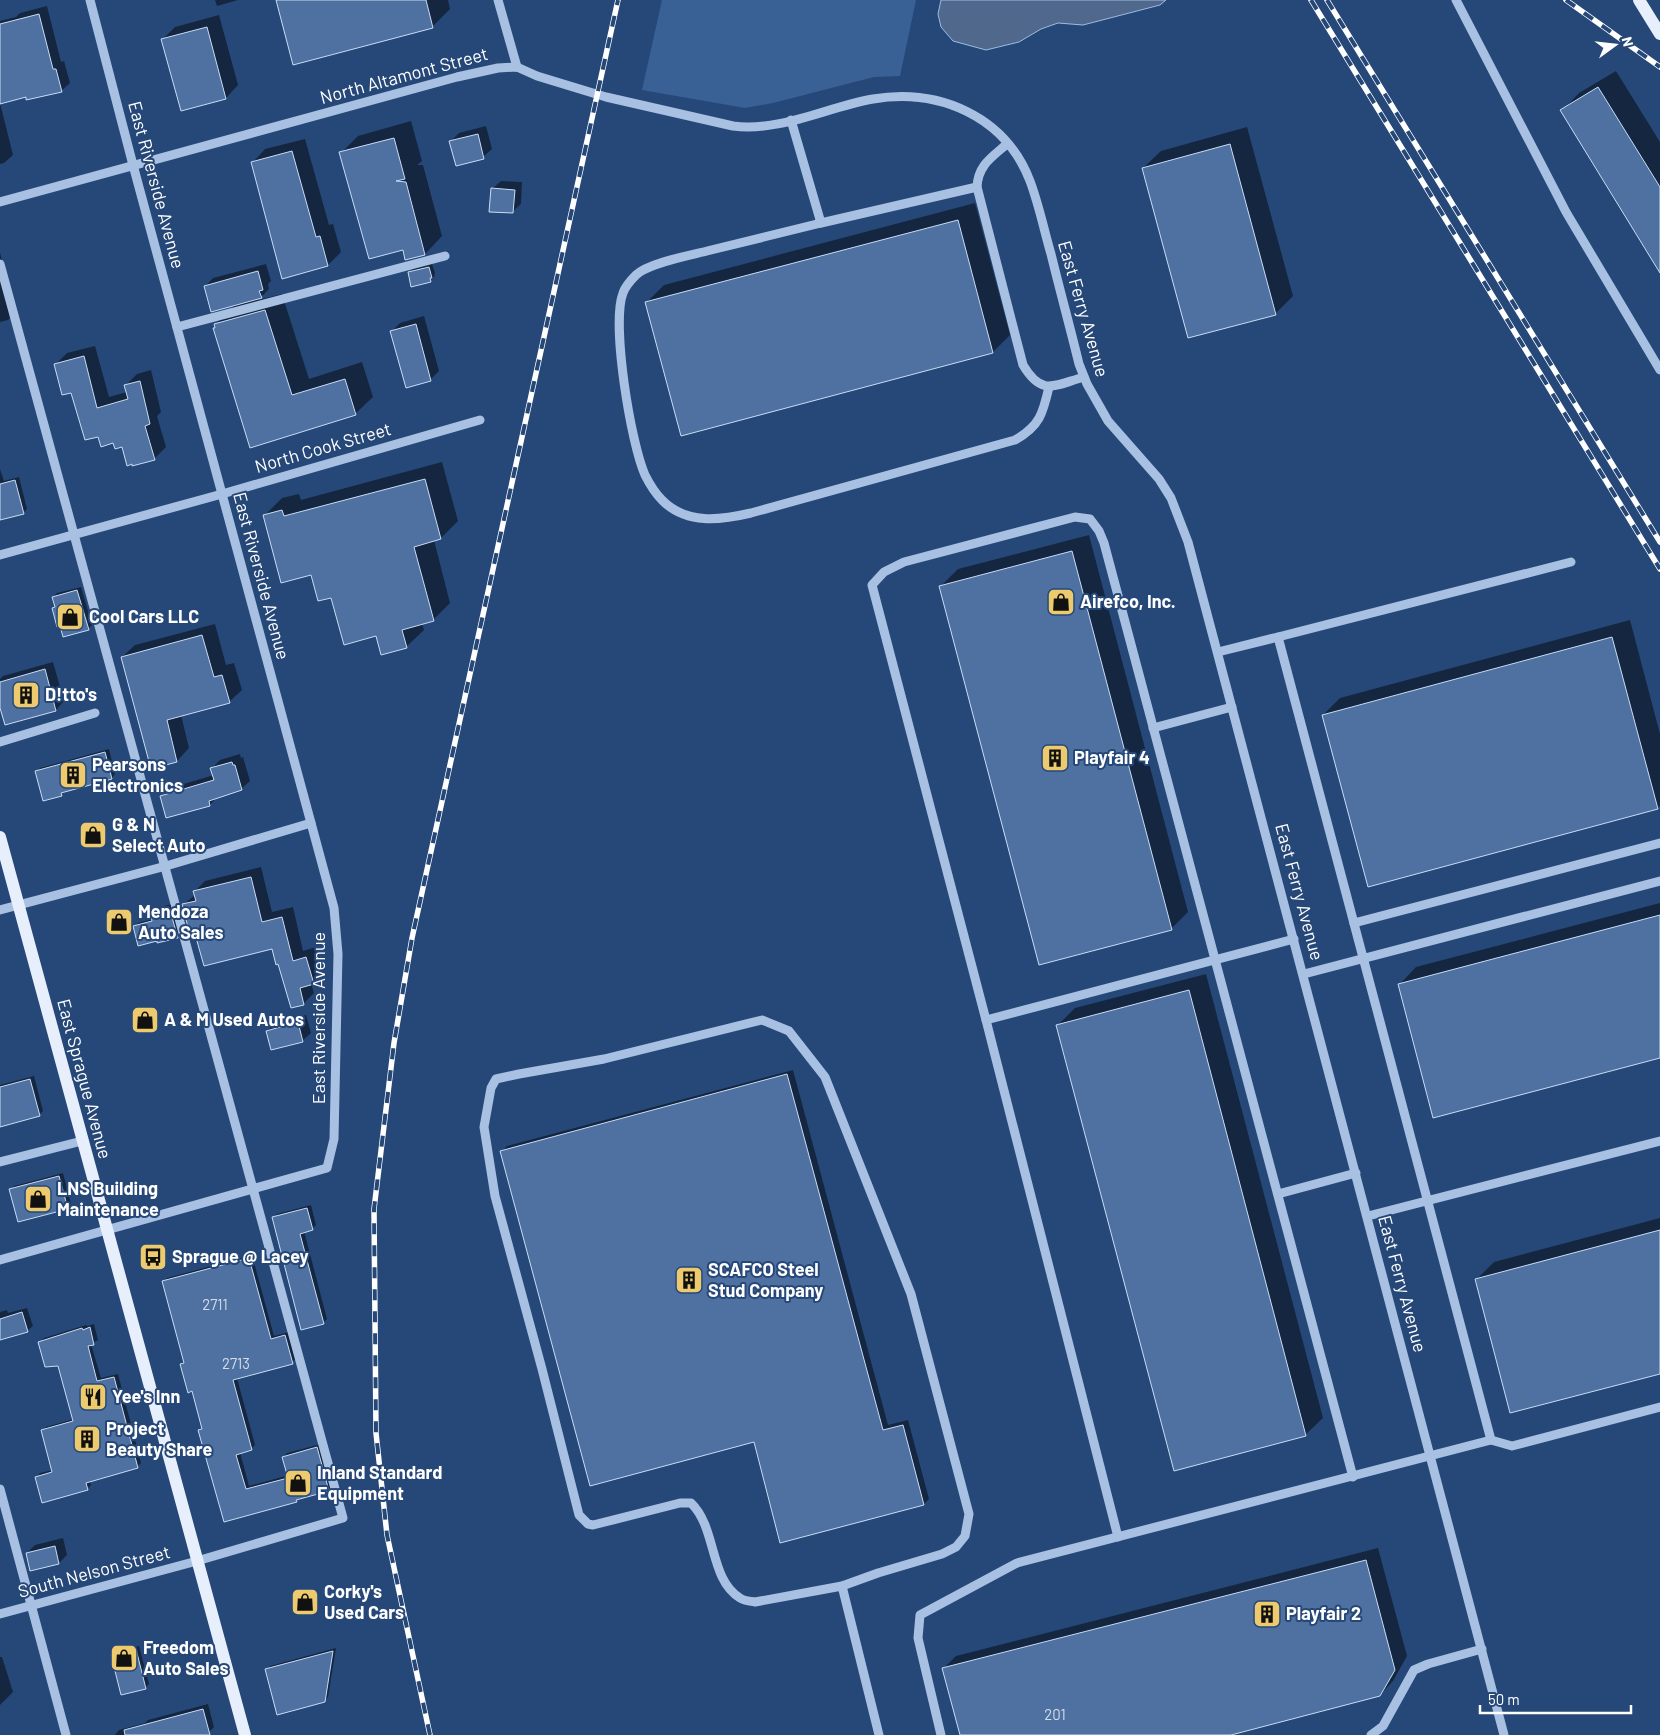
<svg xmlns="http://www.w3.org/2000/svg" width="1660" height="1735" font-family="Barlow,sans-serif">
	<rect width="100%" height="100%" fill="#264878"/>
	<!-- green -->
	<path fill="#396196" d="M662 0H916L900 76 874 77 773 103 745 108 642 90Z"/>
	<!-- water -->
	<path fill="#4f688c" stroke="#9cbce4" d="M941 0H1166L1160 5 1083 25 1058 23 1041 29 1019 42 986 50 953 41 941 27 938 14Z"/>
	<!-- shadow -->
	<g fill="#0007">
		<path d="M215 0H238L217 6Z"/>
		<path d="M277 0H448L450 9 433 26 294 63Z"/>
		<path d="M47 6 61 62 64 61 70 83 61 91 26 96 0 103V21L16 17 20 13Z"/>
		<path d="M219 15 238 85 226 98 162 40 175 27Z"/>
		<path d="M1616 71 1660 142V270L1562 111 1579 93Z"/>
		<path d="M0 103 13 155 4 163 0 164Z"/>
		<path d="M411 121 422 161 417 165H423L442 236 425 254 406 259 404 248 341 153 358 136Z"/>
		<path d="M486 126 492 149 483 157 451 141 459 133Z"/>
		<path d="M1247 127 1293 296 1276 313 1189 337 1143 168 1161 151Z"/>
		<path d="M305 139 329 225 333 224 341 252 328 265 253 162 265 149Z"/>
		<path d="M501 181 522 182 521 204 512 212 492 189Z"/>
		<path d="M975 203 1010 335 993 352 647 302 664 285Z"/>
		<path d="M0 253 16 311 8 320 0 322Z"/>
		<path d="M266 264 271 281 268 284 269 289 258 300 282 294 309 379 362 362 373 397 355 414 251 447 214 329 216 326V324L236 304 205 287 213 278Z"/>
		<path d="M432 264 435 273 434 277 430 281 409 273 413 269Z"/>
		<path d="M424 316 439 371 430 380 392 331 400 323Z"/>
		<path d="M95 346 109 397 127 392 125 386 137 374 151 370 161 412 157 416 166 447 155 458 133 465 122 446 98 435 55 365 67 353Z"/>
		<path d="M442 462 458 521 441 538 434 540 450 603 433 620 422 623 424 630 406 647 377 635 332 596 312 574 265 515 282 498 299 494 301 500Z"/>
		<path d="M0 469 4 481 19 477 27 509 23 513 0 519Z"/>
		<path d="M1089 535 1188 912 1171 929 940 587 958 569Z"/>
		<path d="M81 587 92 625 88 629 53 608 56 605 53 597 57 593Z"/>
		<path d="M1630 620 1660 734V806L1658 808 1369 885 1323 715 1340 698Z"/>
		<path d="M215 624 226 665 234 663 242 690 229 702 181 715 189 748 177 761 152 767 122 657 135 645Z"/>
		<path d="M53 662 64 701 56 710 6 724 0 703V679L3 676Z"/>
		<path d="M109 749 115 774 112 778 65 791 63 794 61 787H59L62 795 44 800 36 772 40 768Z"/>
		<path d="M240 754 241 758 243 757 250 781 241 789 218 796 210 805 161 797 170 788 214 775 212 768 220 760Z"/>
		<path d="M261 867 272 912 293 907 303 951 316 947 324 972 311 983 314 993 303 1004 273 947 196 932 183 905 196 894 195 891 205 881Z"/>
		<path d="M1660 903V1056L1399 985 1416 967Z"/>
		<path d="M173 904 181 933 177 937 135 927 138 923 153 919 152 912 155 908Z"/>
		<path d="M1206 974 1323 1418 1305 1435 1058 1025 1075 1008Z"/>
		<path d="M306 1015 311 1033 302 1041 267 1031 276 1023Z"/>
		<path d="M793 1070 888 1425 908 1420 929 1499 924 1504 754 1441 502 1151 507 1146Z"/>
		<path d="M34 1076 43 1111 39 1115 0 1125V1085Z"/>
		<path d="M63 1173 71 1204 67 1207 10 1190 14 1186Z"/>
		<path d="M311 1205 316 1225 312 1229 304 1231 327 1319 323 1323 273 1218 277 1214Z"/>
		<path d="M1660 1218V1372L1476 1280 1494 1262Z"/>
		<path d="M252 1255 274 1336 289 1332 296 1359 292 1362 237 1378 255 1445 251 1449 240 1452 249 1486 289 1475 284 1457 287 1453 321 1444 332 1486 328 1490 300 1497 296 1501 225 1521 200 1431 203 1427 193 1390 181 1364 185 1360 163 1282 167 1278Z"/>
		<path d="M27 1308 33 1326 27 1331 0 1339V1312L7 1310 8 1313Z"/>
		<path d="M94 1324 98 1340 91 1344 101 1378 118 1374 141 1463 137 1467 90 1480 91 1485 87 1489 37 1477 40 1473 53 1470 42 1431 46 1427 74 1419 59 1364 40 1342 44 1338 86 1325 87 1326Z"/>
		<path d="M63 1538 67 1555 59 1563 27 1553 35 1545Z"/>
		<path d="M1378 1548 1407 1656 1393 1681 1380 1695 1226 1735H962L943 1669 956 1656Z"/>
		<path d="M139 1646 149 1684 145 1688 112 1656 116 1652Z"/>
		<path d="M336 1648 328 1697 324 1701 266 1670 270 1666Z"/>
		<path d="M0 1657H2L13 1692 0 1705Z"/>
		<path d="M208 1704 214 1727 209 1732 199 1735H115L119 1730 145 1723 148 1720Z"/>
	</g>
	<!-- building -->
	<g fill="#4e71a2" stroke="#cadcf3">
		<path d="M276 0H426L433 28 293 65Z"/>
		<path d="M39 14 53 69H56L62 92 26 100V97L0 104V24Z"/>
		<path d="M207 27 226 99 181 111 161 39Z"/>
		<path d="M1598 87 1660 187V273L1560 110Z"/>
		<path d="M478 134 484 159 456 166 449 141Z"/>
		<path d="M394 138 405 179 396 181 406 182 425 255 405 260 403 250 369 259 339 152Z"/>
		<path d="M1230 144 1276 315 1188 338 1142 168Z"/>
		<path d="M292 151 316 237 320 236 328 266 282 279 251 162Z"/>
		<path d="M491 188 515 190 513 213 489 212Z"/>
		<path d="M958 220 993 353 681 436 645 302Z"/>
		<path d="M429 267 432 278H430L431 282 411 287 408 272Z"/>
		<path d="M258 271 263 290 259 291 262 298 211 312 204 286Z"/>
		<path d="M265 310 292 395 345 379 356 415 250 448 213 328H215L214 324Z"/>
		<path d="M416 324 431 381 406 388 390 331Z"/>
		<path d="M84 356 97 408 128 399 124 385 140 381 150 424 145 426 155 460 132 466V464L127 466 122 447 115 449 113 443 101 447 98 437 85 440 71 393 62 395 54 364Z"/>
		<path d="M425 479 441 539 414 547 434 621 402 630 407 648 381 655 376 636 344 645 331 598 318 601 311 575 281 583 263 515 282 510 284 516Z"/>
		<path d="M15 480 24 514 0 520V484Z"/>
		<path d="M1072 551 1172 930 1039 965 939 586Z"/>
		<path d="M77 590 89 630 63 637 60 626 57 627 52 608 55 607 52 597Z"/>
		<path d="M202 635 214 677 222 675 230 703 167 720 177 762 151 769 121 657Z"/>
		<path d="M1612 637 1658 809 1368 887 1322 715Z"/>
		<path d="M45 669 56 711 5 725 0 708V682Z"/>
		<path d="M105 752 112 779 61 793 62 796 43 801 35 771Z"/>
		<path d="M232 762 233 765H235L242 790 209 801 210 806 166 818 160 796 214 780 210 768Z"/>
		<path d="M251 877 262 922 282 917 293 961 306 957 314 984 300 988 304 1005 291 1008 278 964 276 965 272 949 204 966 195 934 190 935 182 904 196 901 193 891Z"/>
		<path d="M169 907 178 938 157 943V941L138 946 133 926 152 921 150 912Z"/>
		<path d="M1660 915V1058L1433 1118 1398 984Z"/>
		<path d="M1189 990 1306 1436 1174 1471 1056 1025Z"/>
		<path d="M298 1022 303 1042 271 1050 266 1031Z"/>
		<path d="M787 1074 883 1430 903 1425 924 1505 780 1543 754 1442 590 1486 500 1151Z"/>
		<path d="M30 1079 40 1116 0 1127V1087Z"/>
		<path d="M59 1176 68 1209 18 1222 9 1189Z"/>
		<path d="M307 1208 313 1230 300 1234 324 1324 301 1330 272 1217Z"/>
		<path d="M1660 1230V1374L1510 1413 1475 1279Z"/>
		<path d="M249 1258 271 1339 285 1335 293 1364 233 1380 252 1450 236 1455 246 1489 288 1478 282 1457 317 1447 329 1491 296 1500 297 1502 224 1522 198 1430 202 1429 192 1391 188 1393 180 1364 184 1363 162 1281Z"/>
		<path d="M22 1312 28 1332 0 1340V1319Z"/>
		<path d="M90 1327 94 1345 88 1346 97 1381 114 1377 138 1468 86 1483 88 1490 42 1503 35 1477 52 1472 41 1430 73 1421 58 1366 45 1367 38 1342 82 1328 83 1330Z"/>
		<path d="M55 1546 59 1564 30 1571 26 1553Z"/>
		<path d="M1366 1560 1395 1670 1380 1696 1231 1735H960L942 1668Z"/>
		<path d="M136 1649 146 1689 121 1695 111 1655Z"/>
		<path d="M333 1651 325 1702 277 1715 265 1669Z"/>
		<path d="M203 1709 210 1735H125L124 1730Z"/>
	</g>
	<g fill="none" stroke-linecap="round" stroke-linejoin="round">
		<!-- minor -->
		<g stroke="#a8c1e3" stroke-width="9">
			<path d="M498 0 517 67"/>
			<path d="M1456 0 1566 212 1660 370"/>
			<path d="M791 120 821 223 977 187"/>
			<path d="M1007 144C992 157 978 165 977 187L1023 365C1042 397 1055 385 1084 377"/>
			<path d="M0 202 457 77 498 68 517 67 537 76 606 97 733 126C781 132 827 107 873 99 939 88 1005 116 1030 181 1039 205 1044 230 1051 254 1060 291 1070 327 1079 364L1087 384 1108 421 1159 479 1171 498 1188 542 1504 1735"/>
			<path d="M821 223C783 232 745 242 707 251 691 255 648 263 636 275 632 279 625 287 623 293 611 324 631 444 645 475 649 483 656 494 662 500 686 525 721 520 751 513L1015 440C1040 426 1043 413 1049 387"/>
			<path d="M0 264 343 1518 197 1561 0 1614"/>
			<path d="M177 327 445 256"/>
			<path d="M0 555 222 494 480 420"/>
			<path d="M1278 637 1571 562"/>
			<path d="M1153 728 1232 707"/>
			<path d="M0 742 95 713"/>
			<path d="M0 910 166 866 311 823"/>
			<path d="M1354 923 1660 843"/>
			<path d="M1304 974 1660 881"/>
			<path d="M762 1020 789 1031 825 1077 911 1294 969 1514 965 1536 956 1547 942 1554 878 1573 842 1586 755 1602C750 1601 744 1601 740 1598 709 1579 717 1528 691 1503H680L593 1525 588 1524 579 1515 542 1369 495 1196 484 1127 491 1088 496 1079 519 1074 604 1059Z"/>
			<path d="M986 1020 1294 939"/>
			<path d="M0 1162 82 1141"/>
			<path d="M1278 1194 1356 1173"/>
			<path d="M1368 1216 1660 1141"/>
			<path d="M0 1260 327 1168 334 1139 338 954 334 908 133 165 90 0"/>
			<path d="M1491 1440 1512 1446 1660 1407"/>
			<path d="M0 1489 66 1735"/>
			<path d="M1118 1537 986 1020 872 585 884 572 904 562 1075 517 1090 519 1099 531 1104 543 1353 1477"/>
			<path d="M842 1586 879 1735"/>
			<path d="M941 1735 918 1638 920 1615 1017 1563 1491 1440 1278 637 1218 652"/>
			<path d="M1371 1735 1383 1726 1414 1670 1428 1664 1482 1649"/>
		</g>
		<!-- major -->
		<g stroke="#e7effc" stroke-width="12">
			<path d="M1639 0 1660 34"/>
			<path d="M0 837 245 1735"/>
		</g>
		<!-- rail casing -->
		<g stroke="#fff" stroke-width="5.5">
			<g id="rail">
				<path d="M1311 0 1660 569"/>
				<path d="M1327 0 1660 542"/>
				<path d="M1566 0 1660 67"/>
				<path d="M430 1735 387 1535 376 1433 374 1209 394 1043 412 938 618 0"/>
			</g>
		</g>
		<!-- rail -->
		<use href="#rail" stroke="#264878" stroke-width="4" stroke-dasharray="11" stroke-linecap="butt"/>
	</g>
	<!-- icons -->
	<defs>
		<g id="shop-square" transform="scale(1.4375)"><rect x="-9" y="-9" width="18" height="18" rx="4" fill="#ecca6d" stroke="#264878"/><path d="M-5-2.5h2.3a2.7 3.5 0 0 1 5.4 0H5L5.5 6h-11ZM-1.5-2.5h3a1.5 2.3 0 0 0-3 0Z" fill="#111"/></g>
		<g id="building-square" transform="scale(1.4375)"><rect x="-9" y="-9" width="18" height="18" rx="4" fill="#ecca6d" stroke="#264878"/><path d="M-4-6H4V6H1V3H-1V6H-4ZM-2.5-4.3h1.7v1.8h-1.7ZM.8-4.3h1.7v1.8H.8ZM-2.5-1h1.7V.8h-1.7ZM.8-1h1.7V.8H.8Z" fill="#111"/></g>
		<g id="bus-square" transform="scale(1.4375)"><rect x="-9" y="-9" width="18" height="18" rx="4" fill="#ecca6d" stroke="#264878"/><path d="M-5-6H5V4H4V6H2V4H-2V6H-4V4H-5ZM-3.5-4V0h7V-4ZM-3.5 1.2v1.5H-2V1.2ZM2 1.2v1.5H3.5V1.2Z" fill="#111"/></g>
		<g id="restaurant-square" transform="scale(1.4375)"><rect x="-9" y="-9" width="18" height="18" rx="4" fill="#ecca6d" stroke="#264878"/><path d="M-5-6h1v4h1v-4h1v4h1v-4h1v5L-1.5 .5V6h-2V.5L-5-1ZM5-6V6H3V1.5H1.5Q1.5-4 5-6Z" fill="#111"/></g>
	</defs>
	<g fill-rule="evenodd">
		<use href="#shop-square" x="1061" y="602"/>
		<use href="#shop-square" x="70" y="617"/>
		<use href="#building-square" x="26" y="695"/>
		<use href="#building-square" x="1055" y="758"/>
		<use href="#building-square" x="73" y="775"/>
		<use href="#shop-square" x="93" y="835"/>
		<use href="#shop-square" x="119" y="922"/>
		<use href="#shop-square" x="145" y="1020"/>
		<use href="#shop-square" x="38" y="1199"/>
		<use href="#bus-square" x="153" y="1257"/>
		<use href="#building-square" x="689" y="1280"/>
		<use href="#restaurant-square" x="93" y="1397"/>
		<use href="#building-square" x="87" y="1439"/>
		<use href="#shop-square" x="298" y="1483"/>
		<use href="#shop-square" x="305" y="1602"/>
		<use href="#building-square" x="1267" y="1614"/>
		<use href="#shop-square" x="124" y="1658"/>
	</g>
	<g text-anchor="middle" stroke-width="4" stroke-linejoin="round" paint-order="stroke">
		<!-- number labels -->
		<g font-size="15" fill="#d3dce8">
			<text x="215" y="1310">2711</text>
			<text x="236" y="1369">2713</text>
			<text x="1055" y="1720">201</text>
		</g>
		<!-- street labels -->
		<g font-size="18" fill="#fff" stroke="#264878">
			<text transform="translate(404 76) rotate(-15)" y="6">North Altamont Street</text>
			<text transform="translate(156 185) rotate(75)" y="6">East Riverside Avenue</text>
			<text transform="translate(1083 309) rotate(74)" y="6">East Ferry Avenue</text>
			<text transform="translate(323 448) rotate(-16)" y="6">North Cook Street</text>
			<text transform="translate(261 576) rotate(75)" y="6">East Riverside Avenue</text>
			<text transform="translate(1299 892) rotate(75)" y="6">East Ferry Avenue</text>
			<text transform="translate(319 1018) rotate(-90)" y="6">East Riverside Avenue</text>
			<text transform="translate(84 1079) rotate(75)" y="6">East Sprague Avenue</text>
			<text transform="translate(1402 1284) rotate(75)" y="6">East Ferry Avenue</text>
			<text transform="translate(94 1572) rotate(-15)" y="6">South Nelson Street</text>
		</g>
		<!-- poi labels -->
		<g font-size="18" font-weight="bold" fill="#fff" stroke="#264878" text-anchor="start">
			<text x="1080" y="608">Airefco, Inc.</text>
			<text x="89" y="623">Cool Cars LLC</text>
			<text x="45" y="701">D!tto's</text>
			<text x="1074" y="764">Playfair 4</text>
			<text x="92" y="771">Pearsons<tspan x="92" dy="21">Electronics</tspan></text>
			<text x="112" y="831">G &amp; N<tspan x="112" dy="21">Select Auto</tspan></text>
			<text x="138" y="918">Mendoza<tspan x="138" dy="21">Auto Sales</tspan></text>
			<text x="164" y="1026">A &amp; M Used Autos</text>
			<text x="57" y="1195">LNS Building<tspan x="57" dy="21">Maintenance</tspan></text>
			<text x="172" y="1263">Sprague @ Lacey</text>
			<text x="708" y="1276">SCAFCO Steel<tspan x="708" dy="21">Stud Company</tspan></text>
			<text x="112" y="1403">Yee's Inn</text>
			<text x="106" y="1435">Project<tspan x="106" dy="21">Beauty Share</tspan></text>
			<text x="317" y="1479">Inland Standard<tspan x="317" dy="21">Equipment</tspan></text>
			<text x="324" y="1598">Corky's<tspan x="324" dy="21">Used Cars</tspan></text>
			<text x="1286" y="1620">Playfair 2</text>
			<text x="143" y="1654">Freedom<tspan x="143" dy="21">Auto Sales</tspan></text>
		</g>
	</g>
	<!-- north arrow -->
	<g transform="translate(1615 45) rotate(75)" stroke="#264878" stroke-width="4" paint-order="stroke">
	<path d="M0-4L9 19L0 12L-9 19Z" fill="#ffffff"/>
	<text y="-8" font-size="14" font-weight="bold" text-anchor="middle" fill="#ffffff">N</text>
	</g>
	<!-- scale -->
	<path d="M1480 1705v8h151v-8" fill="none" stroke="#ffffff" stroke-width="2.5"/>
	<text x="1488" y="1705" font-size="15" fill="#ffffff" stroke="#264878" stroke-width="4" paint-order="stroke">50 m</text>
</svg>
